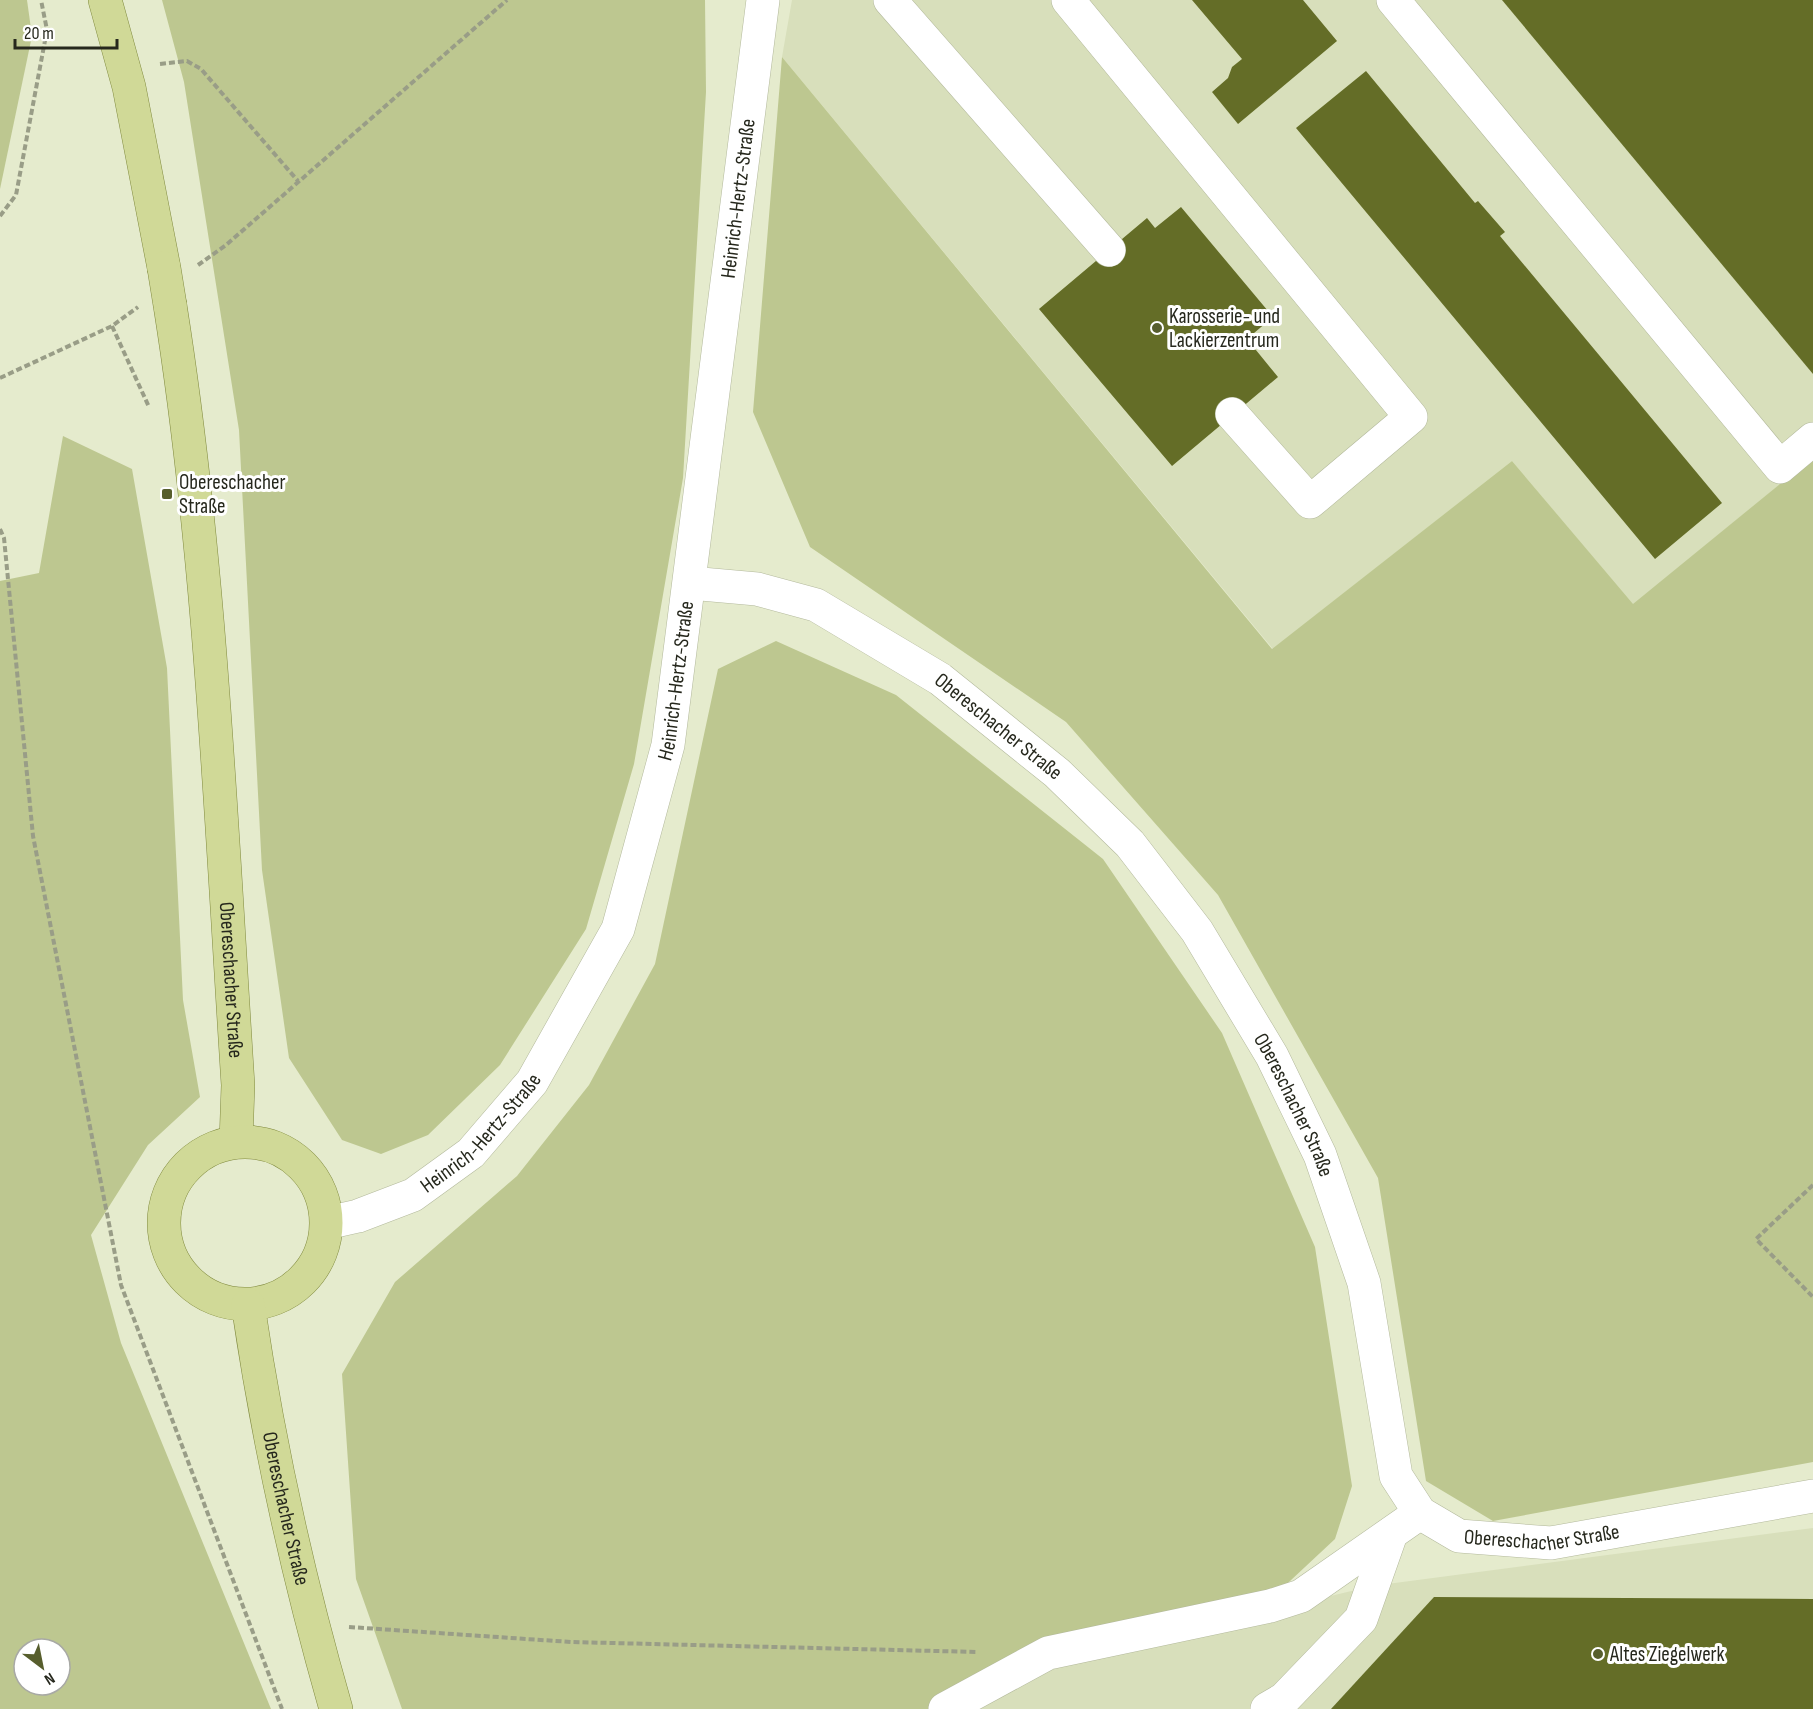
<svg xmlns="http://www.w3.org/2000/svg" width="1813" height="1709" font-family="'Sofia Sans Condensed',sans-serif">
	<rect width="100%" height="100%" fill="#e5ebcd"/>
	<!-- built -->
	<g fill="#d8dfbb">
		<path d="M792 0H1813V457L1633 605 1512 461 1273 649 782 57Z"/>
		<path d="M1813 1528V1709H968L1052 1664 1372 1586Z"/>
	</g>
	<!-- green -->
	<g fill="#bdc790" fill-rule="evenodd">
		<path d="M0 0H27L32 36 0 189Z"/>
		<path d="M162 0H705L706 92 683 478 634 764 586 929 500 1065 428 1135 381 1154 342 1140 289 1058 262 870 239 430 184 82Z"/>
		<path d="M782 57 1272 649 1512 461 1633 604 1813 457V1462L1493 1521 1426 1481 1378 1178 1218 895 1066 722 810 547 753 412Z"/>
		<path d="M63 436 132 469 167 668 183 1000 200 1097 148 1145 91 1235 121 1343 271 1709H0V581L39 573ZM24 1649H60V1685H24Z"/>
		<path d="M776 641 896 695 1103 859 1222 1033 1315 1247 1352 1486 1335 1539 1275 1595 1054 1642 961 1709H402L356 1579 342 1374 395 1282 517 1176 589 1085 655 964 718 669Z"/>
	</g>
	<!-- building -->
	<g fill="#646d27">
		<path d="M1192 0H1303L1337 41 1238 124 1212 92 1228 78 1232 67 1242 59Z"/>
		<path d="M1502 0H1813V374Z"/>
		<path d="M1366 71 1475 203 1478 201 1505 232 1500 236 1722 503 1655 559 1296 128Z"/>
		<path d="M1181 207 1273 317 1247 339 1278 377 1172 466 1039 309 1147 218 1155 228Z"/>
		<path d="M1434 1597 1813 1599V1709H1331Z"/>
	</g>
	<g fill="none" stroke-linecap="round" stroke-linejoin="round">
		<!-- minor casing -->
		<g stroke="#b3b99c" stroke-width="34">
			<g id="minor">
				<path d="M890 0 1109 250"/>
				<path d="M1068 0 1411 417 1310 502 1232 414"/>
				<path d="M1393 0 1780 467 1813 439"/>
				<path id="s1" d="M690 583 757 589 816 605 940 679 1057 773 1130 844 1197 931 1272 1056 1320 1155 1364 1283 1396 1476 1420 1513 1459 1536 1551 1543 1813 1496"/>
				<path id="s2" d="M327 1223 358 1216 413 1195 471 1153 532 1082 618 929 668 745 763 0"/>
				<path d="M945 1709 1048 1653 1270 1606 1301 1596 1420 1513"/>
				<path d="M1267 1709 1284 1699 1361 1619 1391 1534"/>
			</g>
		</g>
		<!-- major casing -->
		<g stroke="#808a3f" stroke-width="34">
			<g id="major">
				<path d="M105 0 129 87 164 268"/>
				<path id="s3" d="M170 305C211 563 221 824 238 1085L236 1142"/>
				<circle cx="245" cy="1223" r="81"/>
				<path id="s4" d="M248 1305C268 1441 298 1577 336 1709"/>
			</g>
		</g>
		<!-- path -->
		<g stroke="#999d87" stroke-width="4" stroke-dasharray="6 3" stroke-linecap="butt">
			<path d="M160 64 187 61 201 69 298 181"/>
			<path d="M0 216 16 195 47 30 41 0"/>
			<path d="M198 265 226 245 507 0"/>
			<path d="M112 326 149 407"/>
			<path d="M0 378 112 326 138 307"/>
			<path d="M0 529 4 538 33 836 121 1285 282 1709"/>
			<path d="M1813 1185 1756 1239 1813 1297"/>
			<path d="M349 1627 571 1642 977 1652"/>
		</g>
		<!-- minor -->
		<use href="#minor" stroke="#fff" stroke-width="33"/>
		<!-- major -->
		<use href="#major" stroke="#d0d997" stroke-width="33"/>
		<!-- major-bridge casing -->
		<g stroke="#808a3f" stroke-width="34" stroke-linecap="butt">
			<path id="major-bridge" d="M164 268 170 305"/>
		</g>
		<!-- major-bridge -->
		<use href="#major-bridge" stroke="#d0d997" stroke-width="33"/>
	</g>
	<!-- markers -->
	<g fill="#575e2d" stroke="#fff" stroke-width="2">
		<circle cx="1157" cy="328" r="6"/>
		<rect x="161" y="488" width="12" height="12" rx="3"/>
		<circle cx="1598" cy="1654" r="6"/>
	</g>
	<g text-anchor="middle" stroke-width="6" stroke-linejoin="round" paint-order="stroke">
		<!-- street labels -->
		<g font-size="21" fill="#26281d" stroke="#fff">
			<text dy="7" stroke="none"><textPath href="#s2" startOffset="1173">Heinrich-Hertz-Straße</textPath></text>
			<text dy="7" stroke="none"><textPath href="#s2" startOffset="687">Heinrich-Hertz-Straße</textPath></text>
			<text dy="7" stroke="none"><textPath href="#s1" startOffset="348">Obereschacher Straße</textPath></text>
			<text dy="7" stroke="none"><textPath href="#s3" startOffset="678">Obereschacher Straße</textPath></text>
			<text dy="7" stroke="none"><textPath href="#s1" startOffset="834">Obereschacher Straße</textPath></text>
			<text dy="7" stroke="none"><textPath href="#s2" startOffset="183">Heinrich-Hertz-Straße</textPath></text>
			<text dy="7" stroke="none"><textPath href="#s4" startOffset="207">Obereschacher Straße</textPath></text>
			<text dy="7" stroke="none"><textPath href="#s1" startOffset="1394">Obereschacher Straße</textPath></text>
		</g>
		<!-- poi labels -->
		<g font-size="21" fill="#26281d" stroke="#fff" text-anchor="start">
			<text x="1169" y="323">Karosserie- und<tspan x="1169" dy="24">Lackierzentrum</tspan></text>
			<text x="179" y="489">Obereschacher<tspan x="179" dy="24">Straße</tspan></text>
			<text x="1610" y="1661">Altes Ziegelwerk</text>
		</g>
	</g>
	<!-- north arrow -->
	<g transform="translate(42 1667) rotate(148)"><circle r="28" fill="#ffffff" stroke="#a8a9a5" stroke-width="1.5"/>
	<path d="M0-4.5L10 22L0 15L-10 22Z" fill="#575e2d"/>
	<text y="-9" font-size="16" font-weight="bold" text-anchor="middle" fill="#26281d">N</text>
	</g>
	<!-- scale -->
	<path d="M15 39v9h102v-9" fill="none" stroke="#26281d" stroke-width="3"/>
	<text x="24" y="39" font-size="18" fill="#26281d" stroke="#ffffff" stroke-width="4.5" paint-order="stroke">20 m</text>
</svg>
